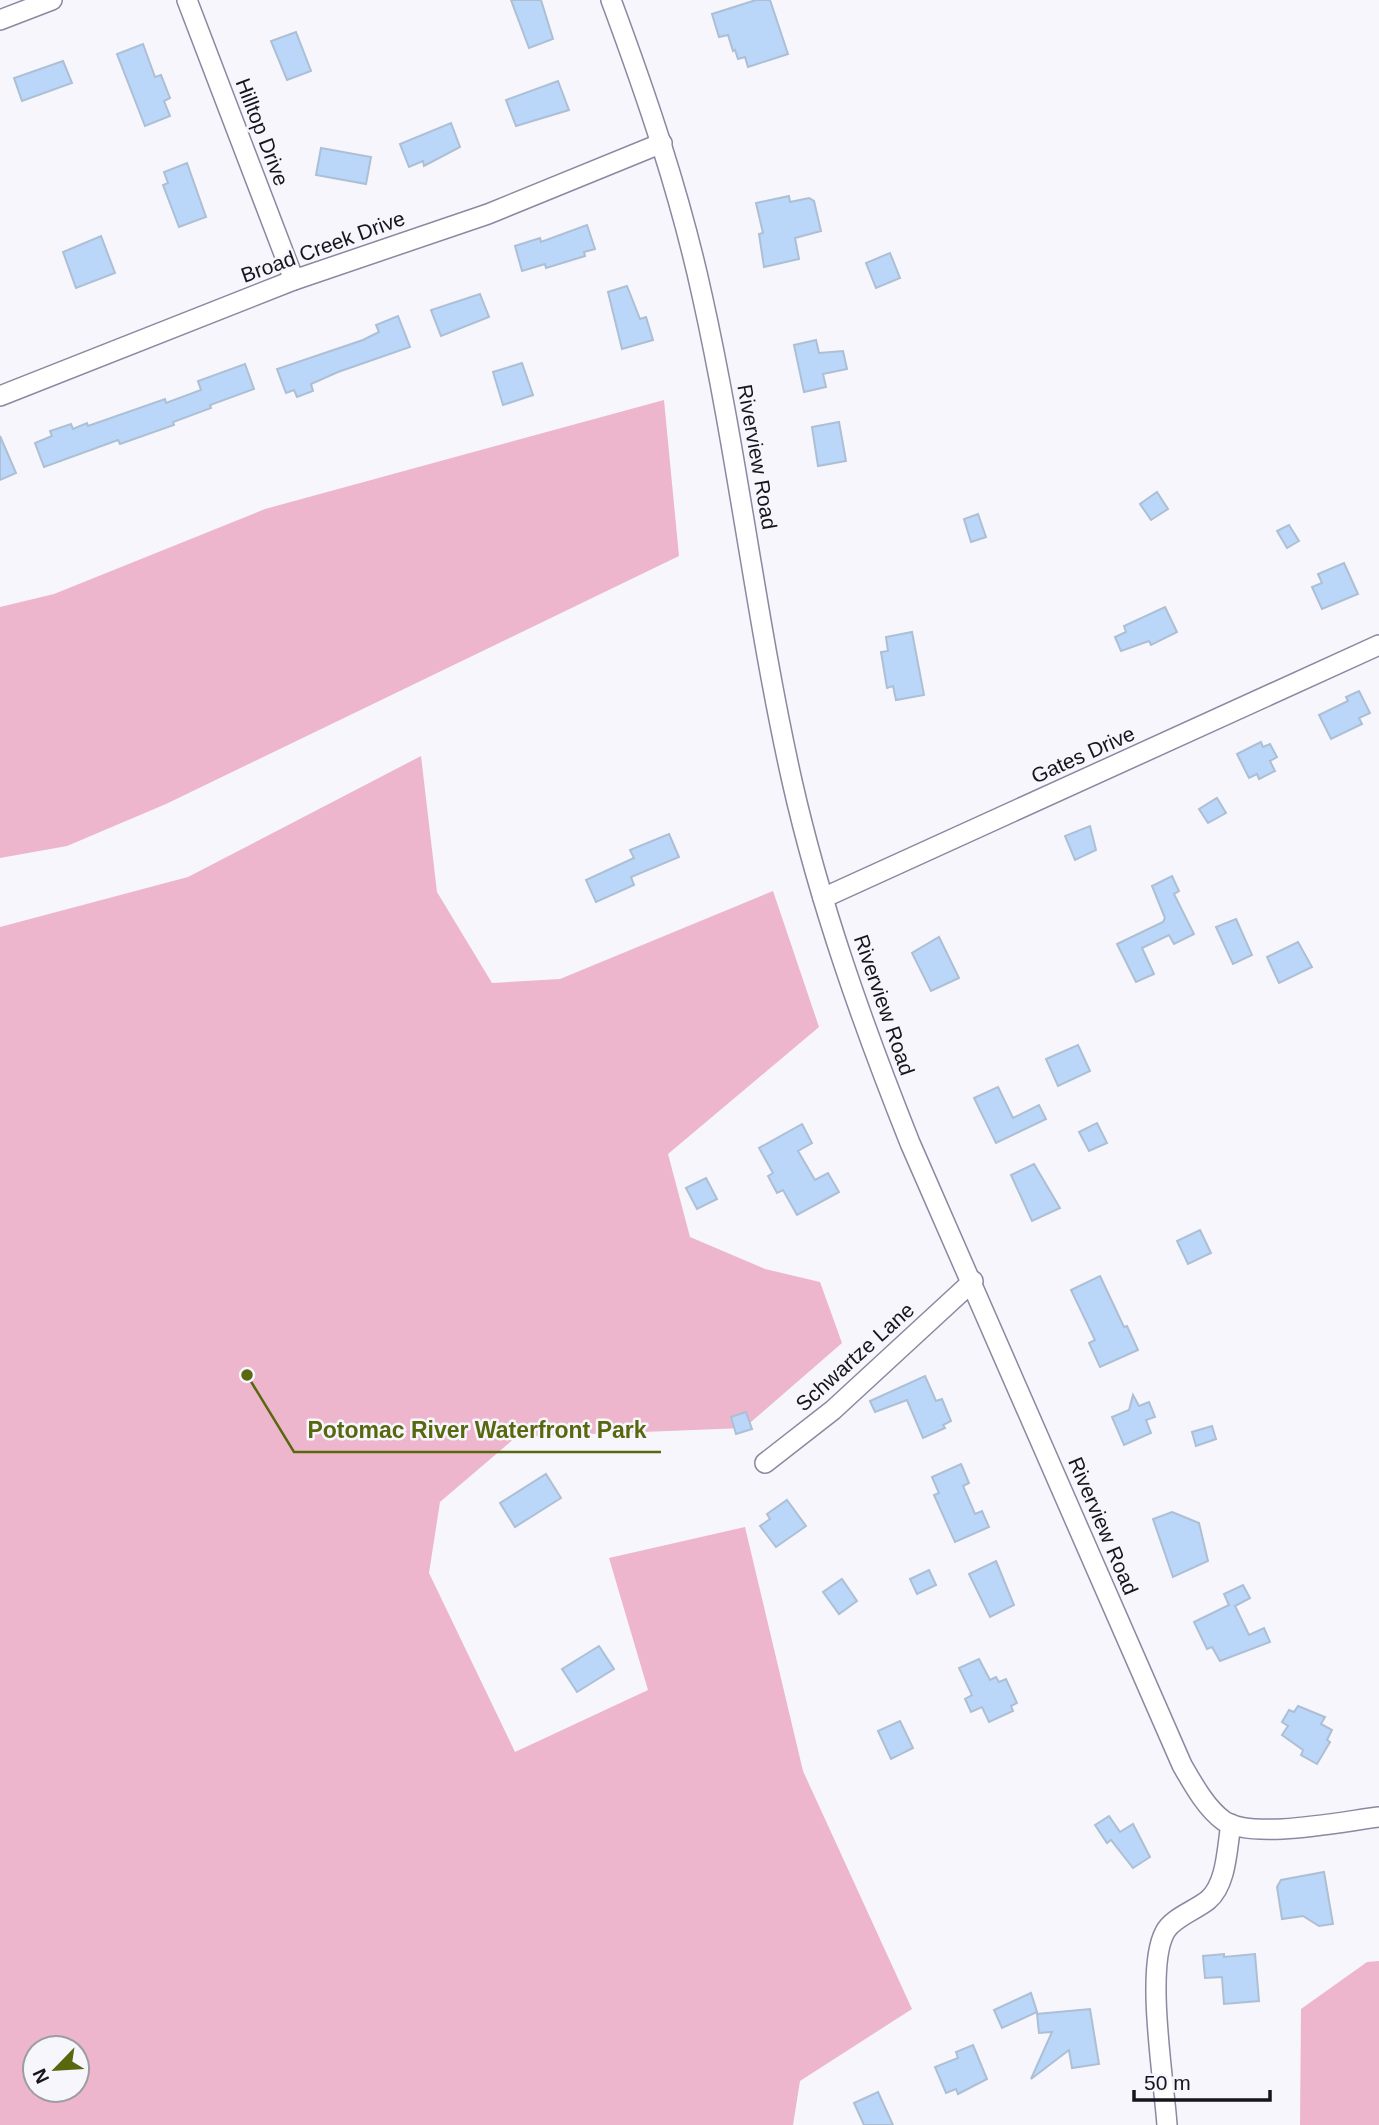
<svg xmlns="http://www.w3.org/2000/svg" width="1379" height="2125" font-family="Helvetica,sans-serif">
	<rect width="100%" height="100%" fill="#f6f6fc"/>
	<!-- forest -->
	<g fill="#eeb6cc" fill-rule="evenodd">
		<path d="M664 400 679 556 166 804 67 846 0 858V607L54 594 265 509Z"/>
		<path d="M421 756 437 892 492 983 560 979 773 891 819 1027 668 1154 690 1237 765 1269 820 1282 842 1343 744 1428 516 1437 440 1502 429 1573 515 1752 648 1690 609 1558 745 1527 803 1771 912 2009 800 2081 793 2125H0V927L188 877ZM35 2048H77V2090H35Z"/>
		<path d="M1379 1961V2125H1300L1301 2009 1367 1962Z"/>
	</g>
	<!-- building -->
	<g fill="#bad7f9" stroke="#adbfd4" stroke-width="2">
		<path d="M511 0H541L553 39 529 48Z"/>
		<path d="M756 0H770L788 54 748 67 745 57 738 59 735 50 733 51 728 35 719 37 712 14Z"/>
		<path d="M296 32 311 71 287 80 271 41Z"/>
		<path d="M143 44 155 77 161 75 170 98 164 101 170 116 145 126 117 54Z"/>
		<path d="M63 61 72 83 22 101 14 78Z"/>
		<path d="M558 81 569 110 516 126 506 100Z"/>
		<path d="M451 123 460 147 424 166 423 161 409 167 400 144Z"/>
		<path d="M321 148 371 157 366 184 316 175Z"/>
		<path d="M187 163 206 217 179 227 163 185 168 183 164 172Z"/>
		<path d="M789 196 790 202 809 198 814 201 821 231 795 238 799 259 764 267 759 234 763 233 756 203Z"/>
		<path d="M587 225 595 249 584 252 585 256 546 268 545 264 522 271 515 246 540 238 541 242Z"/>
		<path d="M101 236 115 273 76 288 63 252Z"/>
		<path d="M890 253 900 278 876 288 866 263Z"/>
		<path d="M627 286 640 319 646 317 653 340 622 349 608 292Z"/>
		<path d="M480 294 489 317 441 336 431 310Z"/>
		<path d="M398 316 410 347 338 372 311 384 313 391 297 397 294 390 286 393 277 369 363 340 379 332 376 325Z"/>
		<path d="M816 340 819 353 843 351 847 369 823 374 826 387 804 392 794 345Z"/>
		<path d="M522 363 533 395 503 405 493 372Z"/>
		<path d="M245 364 254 389 210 405 211 408 173 422 174 425 120 444 118 440 44 467 35 443 52 436 50 431 71 424 73 429 87 423 88 426 165 399 166 403 201 390 198 381Z"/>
		<path d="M839 422 846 461 818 466 812 427Z"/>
		<path d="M0 436 16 473 0 480Z"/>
		<path d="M1157 492 1168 509 1151 520 1140 504Z"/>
		<path d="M978 514 986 537 971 542 964 519Z"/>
		<path d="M1289 525 1299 541 1287 548 1277 531Z"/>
		<path d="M1344 563 1358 594 1322 609 1312 587 1322 583 1318 574Z"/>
		<path d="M1165 607 1177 632 1151 645 1149 641 1121 651 1115 637 1126 632 1124 626Z"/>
		<path d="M912 632 924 695 896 700 893 686 887 688 881 652 888 651 886 637Z"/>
		<path d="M1359 691 1370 713 1359 718 1362 724 1331 739 1319 715 1348 701 1346 697Z"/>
		<path d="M1261 742 1263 747 1270 744 1277 757 1270 761 1275 771 1259 779 1257 774 1249 778 1237 754Z"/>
		<path d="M1217 798 1226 813 1208 823 1199 809Z"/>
		<path d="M1090 826 1096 850 1075 860 1065 836Z"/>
		<path d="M669 834 679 857 631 877 634 885 596 902 586 880 634 858 630 850Z"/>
		<path d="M1172 876 1179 891 1174 894 1194 934 1174 944 1169 935 1142 948 1154 974 1136 982 1117 944 1163 922 1165 918 1152 886Z"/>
		<path d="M1236 919 1252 955 1233 964 1216 927Z"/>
		<path d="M939 937 959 978 931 991 912 953Z"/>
		<path d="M1298 942 1312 967 1279 983 1267 957Z"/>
		<path d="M1078 1045 1090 1071 1058 1086 1046 1059Z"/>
		<path d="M998 1087 1013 1118 1039 1105 1046 1119 996 1143 974 1098Z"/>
		<path d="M1097 1123 1107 1143 1089 1151 1079 1132Z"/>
		<path d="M802 1124 812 1143 798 1151 815 1180 828 1173 839 1192 797 1215 783 1190 777 1193 768 1176 773 1173 759 1148Z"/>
		<path d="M1034 1164 1060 1208 1032 1221 1011 1175Z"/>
		<path d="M706 1178 717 1199 697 1209 686 1188Z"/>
		<path d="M1200 1230 1211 1253 1188 1264 1177 1241Z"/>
		<path d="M1100 1276 1124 1327 1127 1326 1138 1350 1100 1367 1089 1343 1095 1340 1071 1290Z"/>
		<path d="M925 1376 936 1401 942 1399 951 1421 943 1425 945 1428 923 1438 907 1400 875 1412 870 1401Z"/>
		<path d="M1133 1395 1139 1406 1149 1402 1155 1417 1146 1420 1151 1433 1124 1445 1112 1417 1129 1410Z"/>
		<path d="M746 1412 752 1429 736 1434 731 1417Z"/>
		<path d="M1212 1426 1216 1439 1196 1446 1192 1432Z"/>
		<path d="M961 1464 969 1483 963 1486 975 1514 982 1511 989 1527 955 1542 934 1495 939 1493 932 1477Z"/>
		<path d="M546 1474 561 1498 515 1527 500 1503Z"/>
		<path d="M787 1500 806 1526 776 1547 760 1526 770 1519 767 1514Z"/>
		<path d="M1172 1512 1199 1523 1208 1561 1173 1577 1153 1519Z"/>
		<path d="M996 1561 1014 1605 990 1617 969 1574Z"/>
		<path d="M929 1570 936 1585 917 1594 910 1579Z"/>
		<path d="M842 1579 857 1601 839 1614 823 1592Z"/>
		<path d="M1243 1585 1250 1598 1235 1606 1249 1635 1264 1628 1270 1642 1220 1661 1212 1647 1207 1649 1194 1622 1229 1605 1224 1594Z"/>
		<path d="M599 1646 614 1669 577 1692 562 1669Z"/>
		<path d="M979 1659 990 1680 996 1677 999 1682 1006 1679 1017 1703 1011 1706 1013 1711 989 1722 982 1707 971 1712 965 1699 972 1695 959 1668Z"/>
		<path d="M1298 1706 1325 1717 1321 1724 1332 1730 1327 1740 1330 1742 1317 1764 1301 1755 1303 1750 1282 1735 1288 1726 1282 1722 1289 1710 1294 1712Z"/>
		<path d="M900 1721 913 1748 891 1759 878 1731Z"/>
		<path d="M1109 1816 1120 1832 1133 1824 1150 1857 1133 1868 1111 1840 1107 1843 1095 1825Z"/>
		<path d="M1324 1872 1333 1924 1319 1926 1303 1916 1282 1919 1277 1887 1281 1880Z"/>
		<path d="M1224 1954V1957L1255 1954 1259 2001 1224 2004 1222 1977 1205 1978 1203 1956Z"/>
		<path d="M1031 1993 1037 2012 1002 2028 994 2010Z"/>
		<path d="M1090 2009 1099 2064 1072 2068 1069 2050 1031 2079 1052 2032 1039 2033 1037 2014Z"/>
		<path d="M973 2045 987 2079 958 2094 956 2089 946 2093 935 2067 958 2058 956 2052Z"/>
		<path d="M878 2092 893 2125H864L854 2103Z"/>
	</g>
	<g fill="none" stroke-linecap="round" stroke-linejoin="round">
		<!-- minor casing -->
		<g stroke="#8989a1" stroke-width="22">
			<g id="minor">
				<path d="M187 0 294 280"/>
				<path d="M611 0C647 97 680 194 702 295 738 456 756 620 792 781 820 905 863 1025 910 1143L1182 1765C1193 1784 1206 1808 1224 1821 1254 1840 1344 1821 1379 1817"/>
				<path d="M0 20 52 0"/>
				<path d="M0 396 294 280 488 214 662 143"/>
				<path d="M823 898 1379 645"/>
				<path d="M765 1463 833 1410 973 1281"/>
				<path d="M1167 2125C1164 2080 1145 1968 1165 1932 1172 1918 1196 1910 1208 1900 1227 1884 1227 1847 1231 1824"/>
			</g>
		</g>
		<!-- minor -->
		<use href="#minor" stroke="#fff" stroke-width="19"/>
	</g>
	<g text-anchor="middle" stroke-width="5" stroke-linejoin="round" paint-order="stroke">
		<!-- street labels -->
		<g font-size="21" fill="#16151e" stroke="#f6f6fc">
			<text transform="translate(262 132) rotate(69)" y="7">Hilltop Drive</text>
			<text transform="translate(323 247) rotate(-20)" y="7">Broad Creek Drive</text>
			<text transform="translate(757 457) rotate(80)" y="7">Riverview Road</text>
			<text transform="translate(1083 755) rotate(-24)" y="7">Gates Drive</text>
			<text transform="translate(884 1005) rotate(71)" y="7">Riverview Road</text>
			<text transform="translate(855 1357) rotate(-42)" y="7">Schwartze Lane</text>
			<text transform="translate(1103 1526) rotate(67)" y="7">Riverview Road</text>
		</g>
	</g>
	<!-- callouts -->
	<path fill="none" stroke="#59670f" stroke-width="2.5" d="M247 1375L294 1452H661"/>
	<circle fill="#59670f" stroke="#f6f6fc" stroke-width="2.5" cx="247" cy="1375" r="7"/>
	<g font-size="23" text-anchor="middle" font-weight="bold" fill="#59670f" stroke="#f6f6fc" stroke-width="5" stroke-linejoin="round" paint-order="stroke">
		<text x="477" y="1438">Potomac River Waterfront Park</text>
	</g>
	<!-- north arrow -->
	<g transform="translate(56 2069) rotate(245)"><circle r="33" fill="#f6f6fc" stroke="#9c9ca3" stroke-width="2"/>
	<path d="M0-5L12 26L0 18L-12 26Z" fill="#59670f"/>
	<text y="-10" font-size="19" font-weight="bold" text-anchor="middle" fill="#16151e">N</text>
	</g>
	<!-- scale -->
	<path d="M1134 2090v10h136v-10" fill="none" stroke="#16151e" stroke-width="3.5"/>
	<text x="1144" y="2090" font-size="21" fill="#16151e" stroke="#f6f6fc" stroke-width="5" paint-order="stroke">50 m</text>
</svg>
